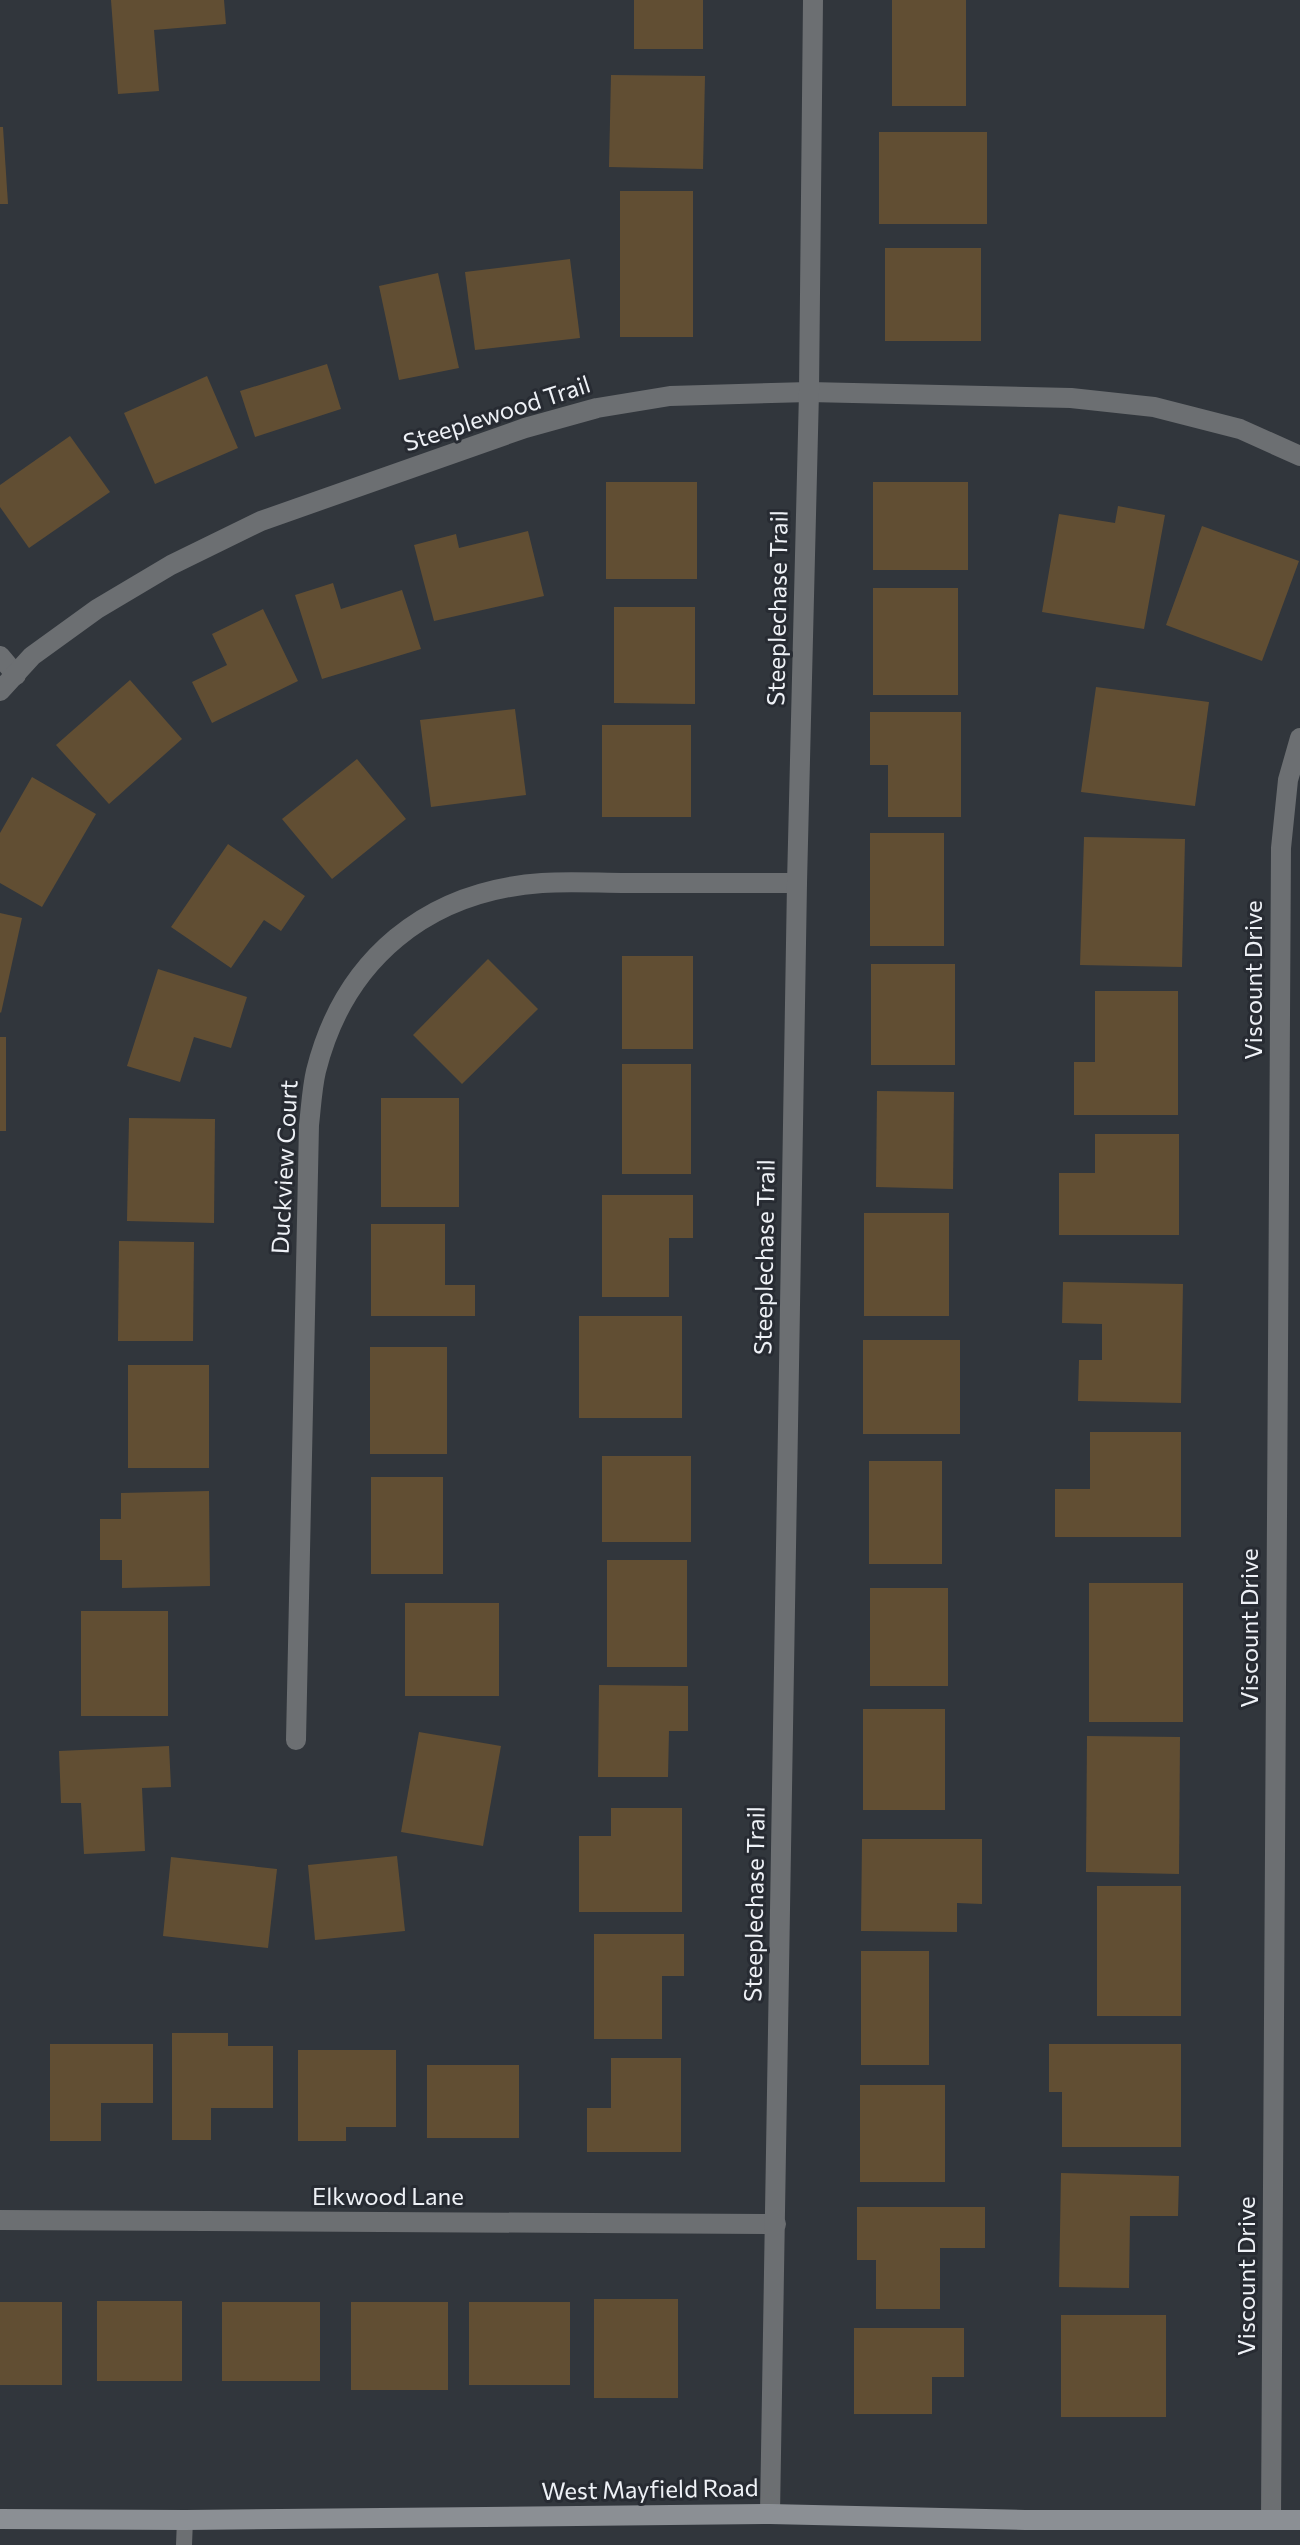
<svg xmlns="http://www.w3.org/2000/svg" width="1300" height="2545" font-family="Commissioner,sans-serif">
	<rect width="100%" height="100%" fill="#31363c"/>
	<!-- building -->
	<g fill="#614e33">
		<path d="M111 0H224L226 24 154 30 159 91 118 94Z"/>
		<rect x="634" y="0" width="69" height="49"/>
		<rect x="892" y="0" width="74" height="106"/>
		<path d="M611 75 705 76 703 169 609 167Z"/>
		<path d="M0 127H3L8 204H0Z"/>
		<rect x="879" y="132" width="108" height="92"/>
		<rect x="620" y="191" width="73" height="146"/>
		<rect x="885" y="248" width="96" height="93"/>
		<path d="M570 259 580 338 475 350 465 272Z"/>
		<path d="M438 273 459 368 399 380 379 286Z"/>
		<path d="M327 364 341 409 255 437 240 391Z"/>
		<path d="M207 376 238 448 155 484 124 413Z"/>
		<path d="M70 436 110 492 29 548 0 507V485Z"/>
		<rect x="606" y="482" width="91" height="97"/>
		<rect x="873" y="482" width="95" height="88"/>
		<path d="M1118 506 1165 515 1144 629 1042 612 1059 514 1115 523Z"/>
		<path d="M1202 526 1299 561 1262 661 1166 625Z"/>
		<path d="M528 531 544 596 434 621 414 545 456 534 459 548Z"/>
		<path d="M333 583 341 609 402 590 421 649 322 679 295 595Z"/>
		<rect x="873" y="588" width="85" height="107"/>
		<path d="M614 607H695V704L614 703Z"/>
		<path d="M263 609 298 681 212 723 192 682 227 665 212 634Z"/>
		<path d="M130 680 182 739 109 804 56 745Z"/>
		<path d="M1096 687 1209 702 1195 806 1081 792Z"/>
		<path d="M515 709 526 795 431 807 420 720Z"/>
		<path d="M870 712H961V817H888V765H870Z"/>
		<rect x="602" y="725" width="89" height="92"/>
		<path d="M357 759 406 819 332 879 282 819Z"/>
		<path d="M32 777 96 814 42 907 0 883V833Z"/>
		<rect x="870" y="833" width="74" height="113"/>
		<path d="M1084 837 1185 839 1182 967 1080 965Z"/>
		<path d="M228 844 305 896 281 931 264 920 231 968 171 927Z"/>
		<path d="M0 913 22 918 1 1013 0 1012Z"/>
		<rect x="622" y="956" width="71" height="93"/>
		<path d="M488 959 538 1009 462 1084 413 1035Z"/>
		<rect x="871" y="964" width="84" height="101"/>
		<path d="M158 969 247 997 231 1048 194 1037 180 1082 127 1066Z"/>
		<path d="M1095 991H1178V1115H1074V1062H1095Z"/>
		<rect x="0" y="1037" width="6" height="94"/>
		<rect x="622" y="1064" width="69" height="110"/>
		<path d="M877 1091 954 1092 953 1189 876 1187Z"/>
		<rect x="381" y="1098" width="78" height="109"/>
		<path d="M129 1118 215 1119 214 1223 127 1221Z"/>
		<path d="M1095 1134H1179V1235H1059V1173H1095Z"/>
		<path d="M602 1195H693V1238H669V1297H602Z"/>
		<rect x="864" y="1213" width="85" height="103"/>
		<path d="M371 1224H445V1285H475V1316H371Z"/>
		<path d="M119 1241 194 1242 193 1341H118Z"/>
		<path d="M1063 1282 1183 1284 1181 1403 1078 1401 1079 1360H1102V1324L1062 1323Z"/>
		<rect x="579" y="1316" width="103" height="102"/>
		<rect x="863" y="1340" width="97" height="94"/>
		<rect x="370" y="1347" width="77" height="107"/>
		<rect x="128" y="1365" width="81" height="103"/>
		<path d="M1090 1432H1181V1537H1055V1489H1090Z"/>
		<rect x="602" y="1456" width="89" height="86"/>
		<rect x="869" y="1461" width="73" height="103"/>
		<rect x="371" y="1477" width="72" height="97"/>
		<path d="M209 1491 210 1586 122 1588V1560H100V1519H121V1493Z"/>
		<rect x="607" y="1560" width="80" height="107"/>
		<rect x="1089" y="1583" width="94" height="139"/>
		<rect x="870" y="1588" width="78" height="98"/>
		<rect x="405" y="1603" width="94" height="93"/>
		<rect x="81" y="1611" width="87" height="105"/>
		<path d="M599 1685 688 1686V1731H669L668 1777H598Z"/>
		<rect x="863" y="1709" width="82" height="101"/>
		<path d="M419 1732 501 1746 483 1846 401 1832Z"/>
		<path d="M1087 1736 1180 1737 1179 1874 1086 1872Z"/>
		<path d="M169 1746 171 1787 142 1788 145 1851 84 1854 81 1803H61L59 1751Z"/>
		<path d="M611 1808H682V1912H579V1836H611Z"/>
		<path d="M862 1839H982V1904L957 1903V1932L861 1931Z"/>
		<path d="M397 1856 405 1931 315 1940 308 1865Z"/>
		<path d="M171 1857 277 1869 268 1948 163 1936Z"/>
		<rect x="1097" y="1886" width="84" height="130"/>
		<path d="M594 1934H684V1976H662V2039H594Z"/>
		<rect x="861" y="1951" width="68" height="114"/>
		<path d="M172 2033H228V2046H273V2108H211V2140H172Z"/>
		<path d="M50 2044H153V2103H101V2141H50Z"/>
		<path d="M1049 2044H1181V2147H1062V2092H1049Z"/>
		<path d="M298 2050H396V2127H346V2141H298Z"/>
		<path d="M611 2058H681V2152H587V2108H611Z"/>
		<rect x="427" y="2065" width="92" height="73"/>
		<rect x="860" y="2085" width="85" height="97"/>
		<path d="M1061 2173 1179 2176 1178 2216H1130L1129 2288 1059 2287Z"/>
		<path d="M857 2207H985V2248H940V2309H876V2260H857Z"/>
		<rect x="594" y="2299" width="84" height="99"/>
		<rect x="97" y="2301" width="85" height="80"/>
		<rect x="0" y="2302" width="62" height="83"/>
		<rect x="222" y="2302" width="98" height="79"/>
		<rect x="351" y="2302" width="97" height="88"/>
		<rect x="469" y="2302" width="101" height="83"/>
		<rect x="1061" y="2315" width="105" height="102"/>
		<path d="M854 2328H964V2377H932V2414H854Z"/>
	</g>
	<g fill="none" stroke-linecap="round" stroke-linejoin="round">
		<!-- lane -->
		<path stroke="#6c6f72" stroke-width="16" d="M184 2545 185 2520"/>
		<!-- street -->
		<g stroke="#6c6f72" stroke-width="20">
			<path d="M0 656 16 675"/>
			<path d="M0 691 32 656 97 609 171 565 261 521 525 428 597 408 670 396 809 392 1071 398 1154 407 1240 429 1300 456"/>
			<path d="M296 1740 309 1125C311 1108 312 1088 316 1071 344 959 427 891 542 883 570 881 599 883 627 883 684 883 740 883 797 883"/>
			<path d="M0 2220 776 2224"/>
			<path d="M770 2514 797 883 809 392 813 0"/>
			<path d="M1271 2520 1281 848 1288 780 1300 738"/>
		</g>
		<!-- secondary -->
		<path stroke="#8b8f94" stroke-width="20" d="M0 2519 185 2520 770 2514 1025 2520H1300"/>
	</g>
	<g text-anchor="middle" stroke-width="6" stroke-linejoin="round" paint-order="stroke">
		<!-- street labels -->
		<g font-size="24" fill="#eef1f6" stroke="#272b32">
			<text transform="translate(497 414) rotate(-18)" y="8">Steeplewood Trail</text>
			<text transform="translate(778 608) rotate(-89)" y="8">Steeplechase Trail</text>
			<text transform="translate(1254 980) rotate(-90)" y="8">Viscount Drive</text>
			<text transform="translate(285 1167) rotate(-87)" y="8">Duckview Court</text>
			<text transform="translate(765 1257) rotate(-89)" y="8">Steeplechase Trail</text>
			<text transform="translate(1250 1628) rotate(-90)" y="8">Viscount Drive</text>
			<text transform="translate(755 1904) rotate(-89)" y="8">Steeplechase Trail</text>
			<text x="388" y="2205">Elkwood Lane</text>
			<text transform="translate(1247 2276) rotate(-90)" y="8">Viscount Drive</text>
			<text transform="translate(650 2490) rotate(-1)" y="8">West Mayfield Road</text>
		</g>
	</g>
</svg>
